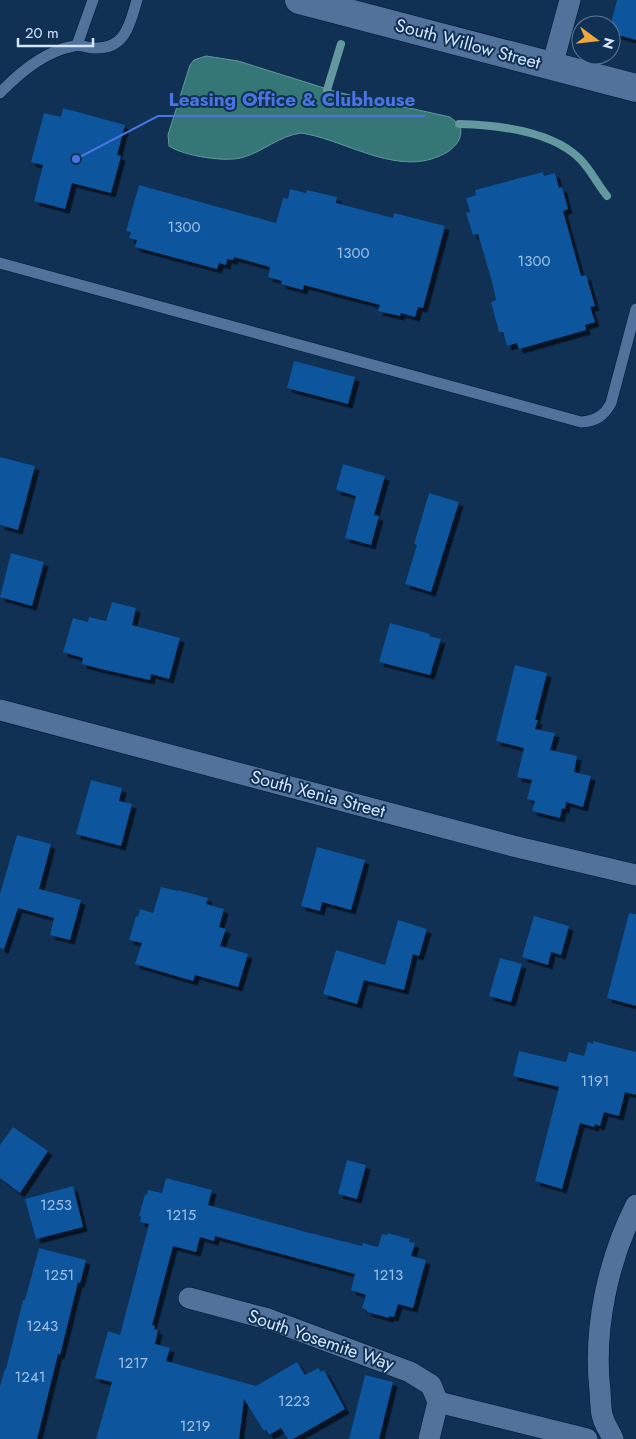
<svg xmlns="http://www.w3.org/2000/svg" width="636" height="1439" font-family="Jost,sans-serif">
	<defs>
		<filter id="shadow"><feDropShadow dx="4.5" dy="4.5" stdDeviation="0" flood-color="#0009"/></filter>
	</defs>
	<rect width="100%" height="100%" fill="#103054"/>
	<!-- water -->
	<path fill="#347776" stroke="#63989e" d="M206 56 238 61 337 92 450 117 460 125C463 137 458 144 449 151 402 181 348 140 301 133 279 136 264 151 244 157 227 163 184 156 169 146L168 135 190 65 194 60Z"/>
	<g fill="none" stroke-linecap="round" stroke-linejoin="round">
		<!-- stream -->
		<g stroke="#63989e" stroke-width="8">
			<path d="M327 90 341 44"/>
			<path d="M459 124C497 125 552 131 580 159 591 170 597 184 607 196"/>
		</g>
	</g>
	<!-- building -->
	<g fill="#09549c" filter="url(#shadow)">
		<path d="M617 0H636V40L611 33V23Z"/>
		<path d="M63 108 125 125 117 155 121 156 111 193 72 183 65 209 34 201 43 165 31 162 44 113 61 117Z"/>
		<path d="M543 172 544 176 555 173 559 188 562 187 568 209 563 211 581 276 586 275 595 306 590 307 595 322 585 325 586 330 519 349 517 343 507 346 503 332H499L491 302 496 300 492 282 478 234 473 235 466 213 470 212 466 198 476 195 475 190Z"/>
		<path d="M139 185 276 223 283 198 288 199 290 189 306 193 307 190 337 197 336 203 393 218 394 213 445 226 423 308 418 307 415 317 401 313 400 316 378 311 380 305 304 285 303 290 281 284 282 281 268 277 270 267 234 257 233 260 227 259 226 265 219 263 217 269 135 247 137 240 129 238 131 232 126 231Z"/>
		<path d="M294 361 355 377 348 404 287 388Z"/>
		<path d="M0 457 35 466 18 530 0 525Z"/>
		<path d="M343 464 385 476 374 515 379 516 371 545 345 538 356 496 336 490Z"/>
		<path d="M429 493 459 502 431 592 405 584 417 545 414 544Z"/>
		<path d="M11 553 44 562 32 606 0 597Z"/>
		<path d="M112 602 136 608 132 625 180 638 169 679 151 674 150 680 101 669 82 664 83 658 63 652 73 618 88 622 89 617 106 621Z"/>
		<path d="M390 623 430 634 429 636 441 639 430 675 379 662Z"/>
		<path d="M515 665 547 673 535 720H538L535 729 555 733 550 750 577 756 574 772 591 776 583 807 566 802 565 809 562 808 560 818 532 811 535 801 527 799 532 780 517 777 524 748 496 741Z"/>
		<path d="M91 780 122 788 119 801 132 804 121 846 76 834Z"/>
		<path d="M17 835 51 844 39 889 81 900 70 940 50 935 54 918 18 908 4 949 0 948V894Z"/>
		<path d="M317 847 365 860 351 910 322 902 320 911 301 906Z"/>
		<path d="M161 887 178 891V890L208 898 206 904 224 909 219 927 226 929 220 946 248 954 238 987 195 975 193 981 135 964 142 943 129 940 136 916 138 917 140 909 153 913Z"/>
		<path d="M629 913 636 914V1006L607 998Z"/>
		<path d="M534 916 569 926 561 955 551 952 548 965 522 957Z"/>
		<path d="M398 920 427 929 419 956 413 954 404 990 364 980 357 1004 323 994 336 950 385 965Z"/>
		<path d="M500 958 522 964 511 1002 489 996Z"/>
		<path d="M593 1041 636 1052V1095L625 1092 619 1116 604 1112 600 1126 595 1124 594 1127 580 1123 562 1189 535 1181 559 1087 513 1076 519 1051 566 1062 569 1052 584 1056 588 1042 593 1044Z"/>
		<path d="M13 1127 48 1151 20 1193 0 1178V1145Z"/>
		<path d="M347 1160 366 1165 357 1199 338 1194Z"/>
		<path d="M166 1178 212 1190 208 1205 306 1232 362 1246 363 1243 378 1247 382 1234 387 1235 388 1233 410 1239 409 1242 415 1243 411 1256 426 1260 413 1308 398 1304 394 1317 389 1316V1318L367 1312V1310L362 1308 366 1295 351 1290 355 1274 215 1236 214 1241 200 1237 196 1252 173 1246 152 1325 155 1326 154 1329 158 1330 155 1344 170 1348 166 1361 256 1386 297 1362 305 1375 318 1368 321 1372 324 1370 345 1409 293 1439H288L281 1428 269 1435 266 1430 264 1431 244 1399 239 1439H96L112 1382 95 1378 108 1331 120 1335 149 1224 140 1222 141 1217 139 1216 145 1194 147 1195 148 1190 162 1193Z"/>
		<path d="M73 1186 83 1227 36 1239 25 1199Z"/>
		<path d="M39 1248 86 1260 80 1283 78 1282 60 1355 58 1354 37 1439H0V1386L5 1369H6L23 1300H25Z"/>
		<path d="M365 1375 393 1382 379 1439H349Z"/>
	</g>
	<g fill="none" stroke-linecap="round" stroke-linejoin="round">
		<!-- service casing -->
		<g stroke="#021732" stroke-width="12">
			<g id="service">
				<path d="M77 45 93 0"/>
				<path d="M0 93C19 73 46 51 74 46 82 44 89 49 97 48 126 48 130 23 137 0"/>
				<path d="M0 263 581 422C596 421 604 416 611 403L636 309"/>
			</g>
		</g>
		<!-- minor casing -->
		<g stroke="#021732" stroke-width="22">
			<g id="minor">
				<path d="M552 66 570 0"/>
				<path d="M0 710 513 846 636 875"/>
				<path d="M189 1298 268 1319 410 1372 431 1385 438 1402 429 1439"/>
				<path d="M438 1402 587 1439"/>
				<path d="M613 1439C610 1432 605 1425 603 1418 600 1410 601 1400 600 1391 593 1329 608 1260 636 1205"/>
			</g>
		</g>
		<!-- tertiary casing -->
		<g stroke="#021732" stroke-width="29">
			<path id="tertiary" d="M299 0 636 88"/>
		</g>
		<!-- service -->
		<use href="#service" stroke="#50729b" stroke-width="11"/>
		<!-- minor -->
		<use href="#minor" stroke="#50729b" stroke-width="21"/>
		<!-- tertiary -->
		<use href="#tertiary" stroke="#50729b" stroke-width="28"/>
	</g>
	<g text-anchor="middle" stroke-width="4" stroke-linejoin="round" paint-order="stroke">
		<!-- number labels -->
		<g font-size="15" fill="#a0c1e4">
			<text x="184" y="232">1300</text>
			<text x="353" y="258">1300</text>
			<text x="534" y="266">1300</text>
			<text x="595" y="1086">1191</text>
			<text x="56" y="1210">1253</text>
			<text x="181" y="1220">1215</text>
			<text x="59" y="1280">1251</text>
			<text x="388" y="1280">1213</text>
			<text x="42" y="1331">1243</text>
			<text x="133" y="1368">1217</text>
			<text x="30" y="1382">1241</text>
			<text x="294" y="1406">1223</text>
			<text x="195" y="1431">1219</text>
		</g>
		<!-- street labels -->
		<g font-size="18" fill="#d2e5fc" stroke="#103054">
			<text transform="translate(468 44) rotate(15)" y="6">South Willow Street</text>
			<text transform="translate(318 794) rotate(15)" y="6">South Xenia Street</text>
			<text transform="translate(321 1340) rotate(19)" y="6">South Yosemite Way</text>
		</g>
	</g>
	<!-- callouts -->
	<path fill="none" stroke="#4a74e1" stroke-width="2" d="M76 159L158 116H425"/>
	<circle fill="#4a74e1" stroke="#103054" stroke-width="2" cx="76" cy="159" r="5"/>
	<g font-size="19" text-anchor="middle" font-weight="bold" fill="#4a74e1" stroke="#103054" stroke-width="4" stroke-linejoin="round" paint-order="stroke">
		<text x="292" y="106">Leasing Office &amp; Clubhouse</text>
	</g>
	<!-- north arrow -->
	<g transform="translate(596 40) rotate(105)"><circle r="24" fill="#103054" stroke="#5e7897"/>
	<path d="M0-4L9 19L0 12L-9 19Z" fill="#eea83c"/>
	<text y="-8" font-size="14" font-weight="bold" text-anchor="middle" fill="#d2e5fc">N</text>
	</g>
	<!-- scale -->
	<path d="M18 38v8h75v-8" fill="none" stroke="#d2e5fc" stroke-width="2.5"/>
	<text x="25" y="38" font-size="15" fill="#d2e5fc" stroke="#103054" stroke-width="4" paint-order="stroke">20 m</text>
</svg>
